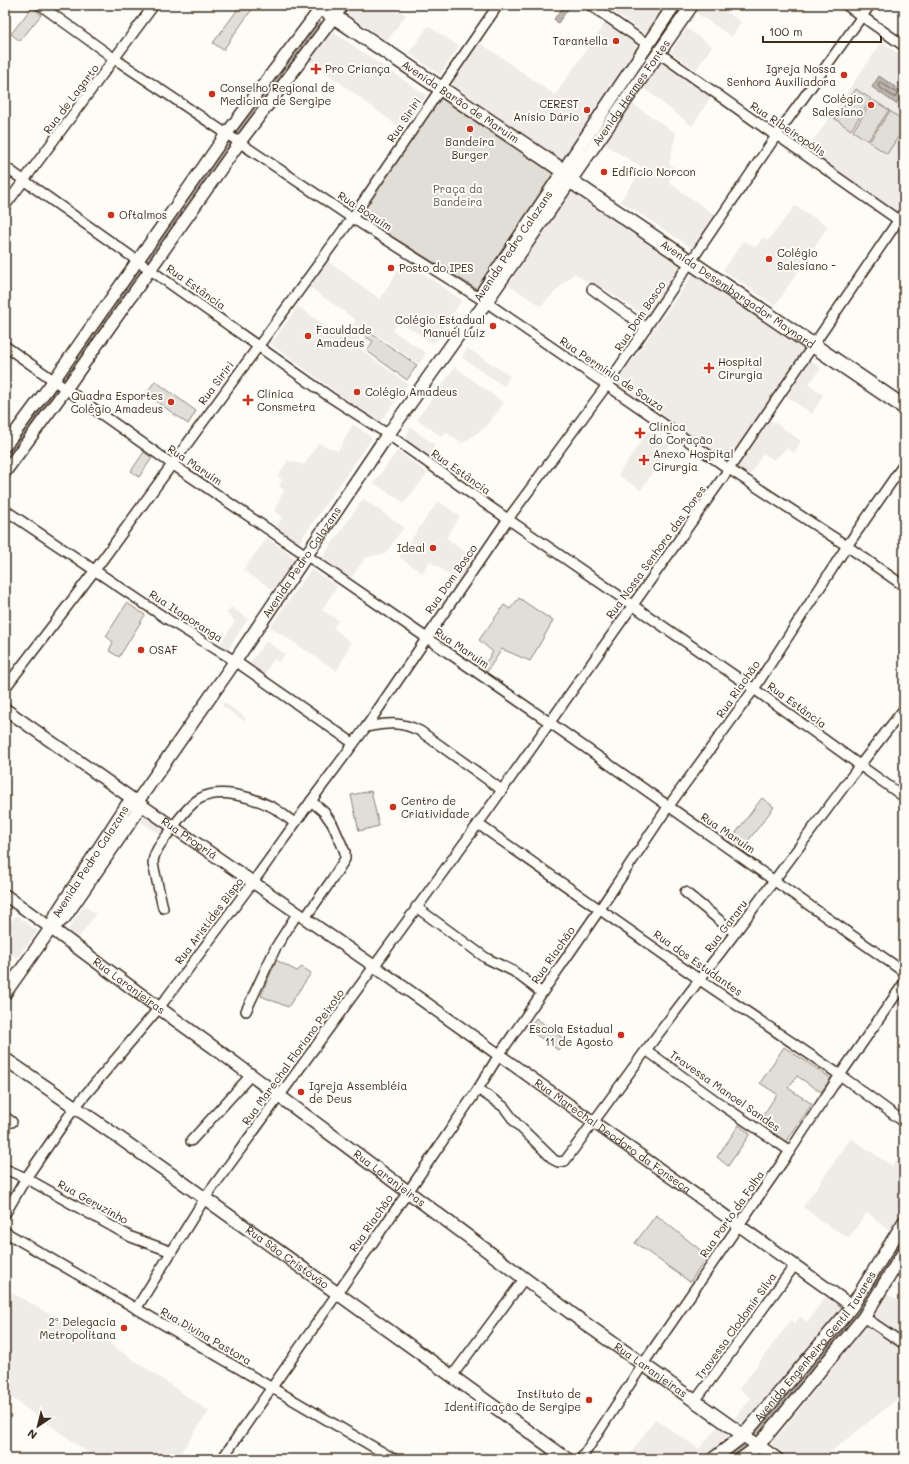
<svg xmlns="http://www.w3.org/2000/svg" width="909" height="1464" font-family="Mali,sans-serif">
	<rect width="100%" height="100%" fill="#fdfcf7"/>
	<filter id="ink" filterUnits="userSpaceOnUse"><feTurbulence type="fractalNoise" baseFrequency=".025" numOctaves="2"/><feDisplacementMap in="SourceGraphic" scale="8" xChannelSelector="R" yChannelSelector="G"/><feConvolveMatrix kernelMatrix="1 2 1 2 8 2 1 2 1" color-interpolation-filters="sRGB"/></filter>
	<g filter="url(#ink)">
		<!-- built -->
		<g fill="#efece7">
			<path d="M349 5H391L406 15 387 41 344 12Z"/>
			<path d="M619 5H666L646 34 614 12Z"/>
			<path d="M701 5H716L741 22 732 37 696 13Z"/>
			<path d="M605 23 638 44 562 160 450 83 479 42 555 95Z"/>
			<path d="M428 26 459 46 440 75 409 53Z"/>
			<path d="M686 28 712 46 696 70 671 52Z"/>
			<path d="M330 30 426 95 403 130 308 59Z"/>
			<path d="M882 42 904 58V203L898 212 806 151Z"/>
			<path d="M660 59 711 97 692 126 641 86Z"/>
			<path d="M629 102 676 133 669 164 677 169 668 182 715 215 694 249 620 201 643 168 602 143Z"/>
			<path d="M571 191 683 264 647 318 604 288 601 292 574 273 541 306 508 285Z"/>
			<path d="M795 206 828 226 775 306 723 270 744 241 756 247 763 237 768 241Z"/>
			<path d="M327 261 380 299 404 261 462 300 433 343 399 321 393 331 426 353 419 364 367 328 354 345 408 384 380 422 360 410 271 344 298 306 343 339 356 320 308 286Z"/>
			<path d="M694 273 805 348 728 464 612 389Z"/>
			<path d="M467 348 510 376 504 386 462 358Z"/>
			<path d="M810 360 821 368 809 384 823 395 812 414 787 397Z"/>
			<path d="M455 367 504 403 486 427 463 443 445 432 442 437 417 419Z"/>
			<path d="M771 420 801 441 794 453 787 448 774 460 763 453 750 476 738 467Z"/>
			<path d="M353 424 372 438 298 544 275 529 283 517 274 511 284 490 279 486 282 480 278 476 288 460 304 465 318 443 338 451Z"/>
			<path d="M410 427 435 445 429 457 405 440Z"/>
			<path d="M648 431 670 445 641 490 618 475Z"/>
			<path d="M397 451 428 473 404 503 374 483Z"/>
			<path d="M363 499 404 527 385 554 366 557 351 578 322 558Z"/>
			<path d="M438 501 460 516 446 538 474 558 458 581 430 561 422 573 399 557Z"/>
			<path d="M267 538 295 558 273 590 243 570Z"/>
			<path d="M311 569 337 586 322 610 339 620 333 627 351 643 337 671 270 627Z"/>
			<path d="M231 607 248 619 227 651 219 646 235 621 226 613Z"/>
			<path d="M266 641 285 654 279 662 274 659 263 676 247 667Z"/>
			<path d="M224 702 246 718 244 721 222 706Z"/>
			<path d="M145 815 168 832 161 842 157 839 160 834 141 822Z"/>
			<path d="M84 906 96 914 77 940 66 933Z"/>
			<path d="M16 915 38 931 17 958 5 949V931Z"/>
			<path d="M851 1138 892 1166 904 1149V1212L891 1233 867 1212 849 1238 822 1222 803 1207Z"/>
			<path d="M5 1289 87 1335 94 1333 209 1411 180 1454 187 1459H97L5 1393Z"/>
			<path d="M887 1294 904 1304V1331L901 1336 873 1316Z"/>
			<path d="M825 1297 844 1309 745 1426 735 1418 751 1398 739 1389 791 1320 795 1324 800 1316 807 1322Z"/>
			<path d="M868 1325 904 1352V1394L822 1459H793L771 1444Z"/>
			<path d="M655 1419 699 1449 719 1425 733 1437 703 1459H627Z"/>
		</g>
		<!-- green -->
		<g fill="#e1ded7" stroke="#8e847a">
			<path d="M241 5H255L223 50 213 43Z"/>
			<path d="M32 7 41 15 20 41 11 34Z"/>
			<path d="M856 89 871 99 851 130 835 119Z"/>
			<path d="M440 98 444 99 552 173 554 177 480 291 359 216Z"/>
			<path d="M873 100 889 110 868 141 853 131Z"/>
			<path d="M890 111 904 121V128L887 154 869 142Z"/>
			<path d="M369 332 417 365 407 380 367 351 373 341 365 337Z"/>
			<path d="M155 381 196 411 188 424 146 394Z"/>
			<path d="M144 452 152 458 139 477 131 471Z"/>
			<path d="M519 598 553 621 530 661 502 649 486 673 481 669 493 652 479 640 504 605 510 609Z"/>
			<path d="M127 603 145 615 119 657 109 651 113 642 106 636Z"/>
			<path d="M371 791 379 826 359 831 351 795Z"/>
			<path d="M762 798 774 807 741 850 729 842Z"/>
			<path d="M276 960 297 971 302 967 311 973 288 1007 261 996Z"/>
			<path d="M536 1018 565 1040 558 1050 528 1029Z"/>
			<path d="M784 1047 831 1078 821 1092 797 1076 788 1088 812 1104 786 1142 758 1123 777 1094 760 1083Z"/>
			<path d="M739 1125 750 1134 728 1166 717 1157Z"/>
			<path d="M656 1215 708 1256 690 1282 635 1243Z"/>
		</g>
		<!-- water -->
		<g fill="#bbb4ad" stroke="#887d74">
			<path d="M564 6 568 9 558 23 554 19Z"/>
			<path d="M879 76 904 93 896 104 872 87Z"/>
		</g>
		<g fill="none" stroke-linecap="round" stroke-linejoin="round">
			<!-- shore -->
			<path stroke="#6e6157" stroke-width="1" d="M880 82 897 93 896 97H894L879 87 878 84Z"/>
			<!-- canal -->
			<g stroke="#bbb4ad" stroke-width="8">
				<path d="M5 459 46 405 226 151 318 24"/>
				<path d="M725 1459 755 1437 857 1314 904 1235"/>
			</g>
			<!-- minor casing -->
			<g stroke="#3b2a1e" stroke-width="12">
				<g id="minor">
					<path d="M40 5 115 59 352 218 479 298"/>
					<path d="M590 5 647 44"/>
					<path d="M846 5 904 46"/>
					<path d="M659 53 776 136 781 138 904 224"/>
					<path d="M5 167 330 397 389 435 483 502 754 689 904 797"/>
					<path d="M5 206 154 5"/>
					<path d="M592 289 646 328"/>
					<path d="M486 302 729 469 847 546 904 586"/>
					<path d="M5 346 172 464 306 555 549 722 904 972"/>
					<path d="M5 510 167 619 235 661 353 743"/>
					<path d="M5 688 95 570 352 218 498 5"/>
					<path d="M366 727C387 723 400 721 420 731L502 790"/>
					<path d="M478 824 700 980 840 1075 904 1122"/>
					<path d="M685 892 735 933"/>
					<path d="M416 907 486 958 513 971 542 993"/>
					<path d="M163 908 153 864C153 851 164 840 171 830 178 820 190 803 201 798 220 788 253 797 272 807 280 811 287 818 295 823"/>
					<path d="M305 918 331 881 345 859V852L333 825 324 812 311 801"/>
					<path d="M246 1011 276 947 297 914"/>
					<path d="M646 1050 722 1105 790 1151"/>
					<path d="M478 1089 504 1107 515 1122 554 1160 558 1162 565 1161 646 1050 735 933 860 765 904 709"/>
					<path d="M5 1117 12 1122"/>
					<path d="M191 1141 251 1075"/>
					<path d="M5 1169 26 1178 131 1237 172 1252"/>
					<path d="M5 1214 26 1178 75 1107 159 1008 253 882 311 801 366 727 508 519 607 385 776 136 870 5"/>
					<path d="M5 1232 394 1459"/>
					<path d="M136 1309 205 1198 478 824 729 469 904 212"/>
					<path d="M864 1317 904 1344"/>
					<path d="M452 1376 524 1279"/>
					<path d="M695 1401 795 1265"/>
					<path d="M222 1459 408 1192 478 1089 499 1055 600 909 668 807 754 689 847 546 904 464"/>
					<path d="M581 1459 643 1364 790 1151 840 1075 904 983"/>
				</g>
			</g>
			<!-- tertiary casing -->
			<g stroke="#3b2a1e" stroke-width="14">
				<g id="tertiary">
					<path d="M5 446 54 380 227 133 323 5"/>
					<path d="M5 472 66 389 240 142 343 5"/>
					<path id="s1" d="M5 709 124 793 374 966 852 1306"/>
					<path d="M5 895 51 928"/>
				</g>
			</g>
			<!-- secondary casing -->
			<g stroke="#3b2a1e" stroke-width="15">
				<g id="secondary">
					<path d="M484 290 674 5"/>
					<path id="s2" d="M51 928 64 918 137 812V802L229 670 382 443 467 323 479 312 692 5"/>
					<path id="s3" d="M51 928 159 1008 216 1049 583 1322 777 1459"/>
					<path id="s4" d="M5 993 51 928 57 913 127 805 137 802"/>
					<path id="s5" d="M5 1059C195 1188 380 1325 567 1459"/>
					<path id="s6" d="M713 1459 743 1436 845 1315 852 1306 904 1222"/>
					<path d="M741 1459 752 1451 762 1441 864 1317 904 1252"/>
				</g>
			</g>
			<!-- primary casing -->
			<g stroke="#3b2a1e" stroke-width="17">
				<g id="primary">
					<path id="s7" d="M317 5 553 164 563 171 571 181 904 407"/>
				</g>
			</g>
			<!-- minor -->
			<use href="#minor" stroke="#fdfcf7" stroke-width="9"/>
			<!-- tertiary -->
			<use href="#tertiary" stroke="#fdfcf7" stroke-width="11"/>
			<!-- secondary -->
			<use href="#secondary" stroke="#fdfcf7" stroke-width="12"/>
			<!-- primary -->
			<use href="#primary" stroke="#fdfcf7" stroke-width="14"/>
		</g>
	</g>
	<!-- markers -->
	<g fill="#c8321e" stroke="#fdfcf7" stroke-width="1.5">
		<circle cx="616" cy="41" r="4"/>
		<path d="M314 63h4v4h4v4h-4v4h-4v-4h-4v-4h4z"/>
		<circle cx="844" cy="75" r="4"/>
		<circle cx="212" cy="94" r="4"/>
		<circle cx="871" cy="105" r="4"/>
		<circle cx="587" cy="110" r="4"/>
		<circle cx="470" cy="129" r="4"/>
		<circle cx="604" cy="172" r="4"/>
		<circle cx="111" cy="215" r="4"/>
		<circle cx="769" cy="259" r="4"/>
		<circle cx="391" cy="268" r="4"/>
		<circle cx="493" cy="326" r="4"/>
		<circle cx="308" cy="336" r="4"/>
		<path d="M707 362h4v4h4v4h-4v4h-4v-4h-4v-4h4z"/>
		<circle cx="357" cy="392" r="4"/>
		<path d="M246 394h4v4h4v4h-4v4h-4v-4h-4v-4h4z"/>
		<circle cx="171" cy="402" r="4"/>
		<path d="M638 427h4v4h4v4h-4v4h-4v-4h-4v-4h4z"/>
		<path d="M642 454h4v4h4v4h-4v4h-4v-4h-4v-4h4z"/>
		<circle cx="433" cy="548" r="4"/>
		<circle cx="141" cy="650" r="4"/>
		<circle cx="393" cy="807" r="4"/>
		<circle cx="621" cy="1035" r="4"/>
		<circle cx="301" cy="1092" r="4"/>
		<circle cx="124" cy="1328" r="4"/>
		<circle cx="589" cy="1400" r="4"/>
	</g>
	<g text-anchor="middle" stroke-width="4" stroke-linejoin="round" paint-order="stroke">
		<!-- poi labels -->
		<g font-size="11" fill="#3b2a1e" stroke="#fdfcf7" text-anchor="start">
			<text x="608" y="45" text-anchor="end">Tarantella</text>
			<text x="325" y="73">Pro Criança</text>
			<text x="836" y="73" text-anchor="end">Igreja Nossa<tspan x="836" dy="13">Senhora Auxiliadora</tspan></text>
			<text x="220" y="92">Conselho Regional de<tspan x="220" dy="13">Medicina de Sergipe</tspan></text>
			<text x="863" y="103" text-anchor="end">Colégio<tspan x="863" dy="13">Salesiano</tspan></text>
			<text x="579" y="108" text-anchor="end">CEREST<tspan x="579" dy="13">Anísio Dário</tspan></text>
			<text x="470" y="146" text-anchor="middle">Bandeira<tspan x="470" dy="13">Burger</tspan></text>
			<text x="612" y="176">Edifício Norcon</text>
			<text x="119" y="219">Oftalmos</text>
			<text x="777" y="257">Colégio<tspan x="777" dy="13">Salesiano -</tspan></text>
			<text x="399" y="272">Posto do IPES</text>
			<text x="485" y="324" text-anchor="end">Colégio Estadual<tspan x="485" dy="13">Manuel Luiz</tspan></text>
			<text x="316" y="334">Faculdade<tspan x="316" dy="13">Amadeus</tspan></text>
			<text x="718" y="366">Hospital<tspan x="718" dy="13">Cirurgia</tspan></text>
			<text x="365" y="396">Colégio Amadeus</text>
			<text x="257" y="398">Clínica<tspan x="257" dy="13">Consmetra</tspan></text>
			<text x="163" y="400" text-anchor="end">Quadra Esportes<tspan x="163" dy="13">Colégio Amadeus</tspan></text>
			<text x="649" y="431">Clínica<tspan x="649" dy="13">do Coração</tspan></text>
			<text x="653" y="458">Anexo Hospital<tspan x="653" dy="13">Cirurgia</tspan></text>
			<text x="425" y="552" text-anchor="end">Ideal</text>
			<text x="149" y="654">OSAF</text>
			<text x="401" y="805">Centro de<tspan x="401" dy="13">Criatividade</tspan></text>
			<text x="613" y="1033" text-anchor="end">Escola Estadual<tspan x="613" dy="13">11 de Agosto</tspan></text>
			<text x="309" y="1090">Igreja Assembléia<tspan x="309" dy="13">de Deus</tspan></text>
			<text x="116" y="1326" text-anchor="end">2ª Delegacia<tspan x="116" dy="13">Metropolitana</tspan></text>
			<text x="581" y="1398" text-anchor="end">Instituto de<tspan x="581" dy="13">Identificação de Sergipe</tspan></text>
		</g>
		<!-- street labels -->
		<g font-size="11" fill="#3b2a1e" stroke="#fdfcf7">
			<text dy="4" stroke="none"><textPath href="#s2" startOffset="1020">Avenida Hermes Fontes</textPath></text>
			<text transform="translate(71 99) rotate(-53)" y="4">Rua de Lagarto</text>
			<text dy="4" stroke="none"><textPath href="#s7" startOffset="173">Avenida Barão de Maruim</textPath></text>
			<text transform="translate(404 120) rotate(-56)" y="4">Rua Siriri</text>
			<text transform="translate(788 129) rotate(34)" y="4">Rua Ribeiropólis</text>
			<text transform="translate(365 211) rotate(33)" y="4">Rua Boquim</text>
			<text transform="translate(513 246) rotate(-56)" y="4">Avenida Pedro Calazans</text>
			<text transform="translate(196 287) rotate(35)" y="4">Rua Estância</text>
			<text dy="4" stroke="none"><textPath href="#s7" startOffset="511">Avenida Desembargador Maynard</textPath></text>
			<text transform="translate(640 316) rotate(-56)" y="4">Rua Dom Bosco</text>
			<text transform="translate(612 374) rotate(34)" y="4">Rua Permínio de Souza</text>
			<text transform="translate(216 383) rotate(-53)" y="4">Rua Siriri</text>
			<text transform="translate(195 465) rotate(34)" y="4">Rua Maruim</text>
			<text transform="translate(461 472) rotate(35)" y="4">Rua Estância</text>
			<text transform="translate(656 552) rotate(-54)" y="4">Rua Nossa Senhora das Dores</text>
			<text dy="4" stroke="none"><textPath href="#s2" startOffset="446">Avenida Pedro Calazans</textPath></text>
			<text transform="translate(451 579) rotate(-55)" y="4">Rua Dom Bosco</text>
			<text transform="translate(186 616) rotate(33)" y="4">Rua Itaporanga</text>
			<text transform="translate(462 648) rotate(34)" y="4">Rua Maruim</text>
			<text transform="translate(738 689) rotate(-55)" y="4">Rua Riachão</text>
			<text transform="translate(797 705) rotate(36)" y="4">Rua Estância</text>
			<text transform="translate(728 833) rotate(34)" y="4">Rua Maruim</text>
			<text dy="4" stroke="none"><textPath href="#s1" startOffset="225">Rua Propriá</textPath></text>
			<text dy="4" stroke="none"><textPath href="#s4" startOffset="157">Avenida Pedro Calazans</textPath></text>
			<text transform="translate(209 921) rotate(-53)" y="4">Rua Aristídes Bispo</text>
			<text transform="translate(726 926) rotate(-53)" y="4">Rua Gararu</text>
			<text transform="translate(553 955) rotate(-55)" y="4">Rua Riachão</text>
			<text transform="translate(698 963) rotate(35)" y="4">Rua dos Estudantes</text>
			<text dy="4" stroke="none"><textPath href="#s3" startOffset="97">Rua Laranjeiras</textPath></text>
			<text transform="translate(293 1057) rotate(-54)" y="4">Rua Marechal Floriano Peixoto</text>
			<text transform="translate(725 1091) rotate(35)" y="4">Travessa Manoel Sandes</text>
			<text dy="4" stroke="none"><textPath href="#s1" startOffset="743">Rua Marechal Deodoro da Fonseca</textPath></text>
			<text dy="4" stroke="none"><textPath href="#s3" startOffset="421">Rua Laranjeiras</textPath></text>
			<text transform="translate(93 1202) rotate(29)" y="4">Rua Geruzinho</text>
			<text transform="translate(732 1214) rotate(-55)" y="4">Rua Porto da Folha</text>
			<text transform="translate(371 1223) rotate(-55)" y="4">Rua Riachão</text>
			<text dy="4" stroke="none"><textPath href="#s5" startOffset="345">Rua São Cristóvão</textPath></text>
			<text transform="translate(736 1326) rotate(-54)" y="4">Travessa Clodomir Silva</text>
			<text transform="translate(206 1336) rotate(30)" y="4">Rua Divina Pastora</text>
			<text dy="4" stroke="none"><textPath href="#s6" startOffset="153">Avenida Engenheiro Gentil Tavares</textPath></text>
			<text dy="4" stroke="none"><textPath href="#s3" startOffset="745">Rua Laranjeiras</textPath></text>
		</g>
		<!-- park labels -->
		<g font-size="11" fill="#64574c" stroke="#fdfcf7">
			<text x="458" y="193">Praça da<tspan x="458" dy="13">Bandeira</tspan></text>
		</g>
	</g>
	<!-- margin -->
	<rect width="909" height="1464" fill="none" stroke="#fdfcf7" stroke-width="20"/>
	<rect x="10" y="10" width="889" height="1444" fill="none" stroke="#3b2a1e" stroke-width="1.5" filter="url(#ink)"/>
	<!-- north arrow -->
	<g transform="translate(38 1426) rotate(215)" stroke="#fdfcf7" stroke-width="3" paint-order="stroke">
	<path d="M0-3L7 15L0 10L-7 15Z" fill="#3b2a1e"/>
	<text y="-6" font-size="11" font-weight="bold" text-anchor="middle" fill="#3b2a1e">N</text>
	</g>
	<!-- scale -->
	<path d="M763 36v6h118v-6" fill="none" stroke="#3b2a1e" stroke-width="2"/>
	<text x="769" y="36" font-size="12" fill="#3b2a1e" stroke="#fdfcf7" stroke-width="3" paint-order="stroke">100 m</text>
</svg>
